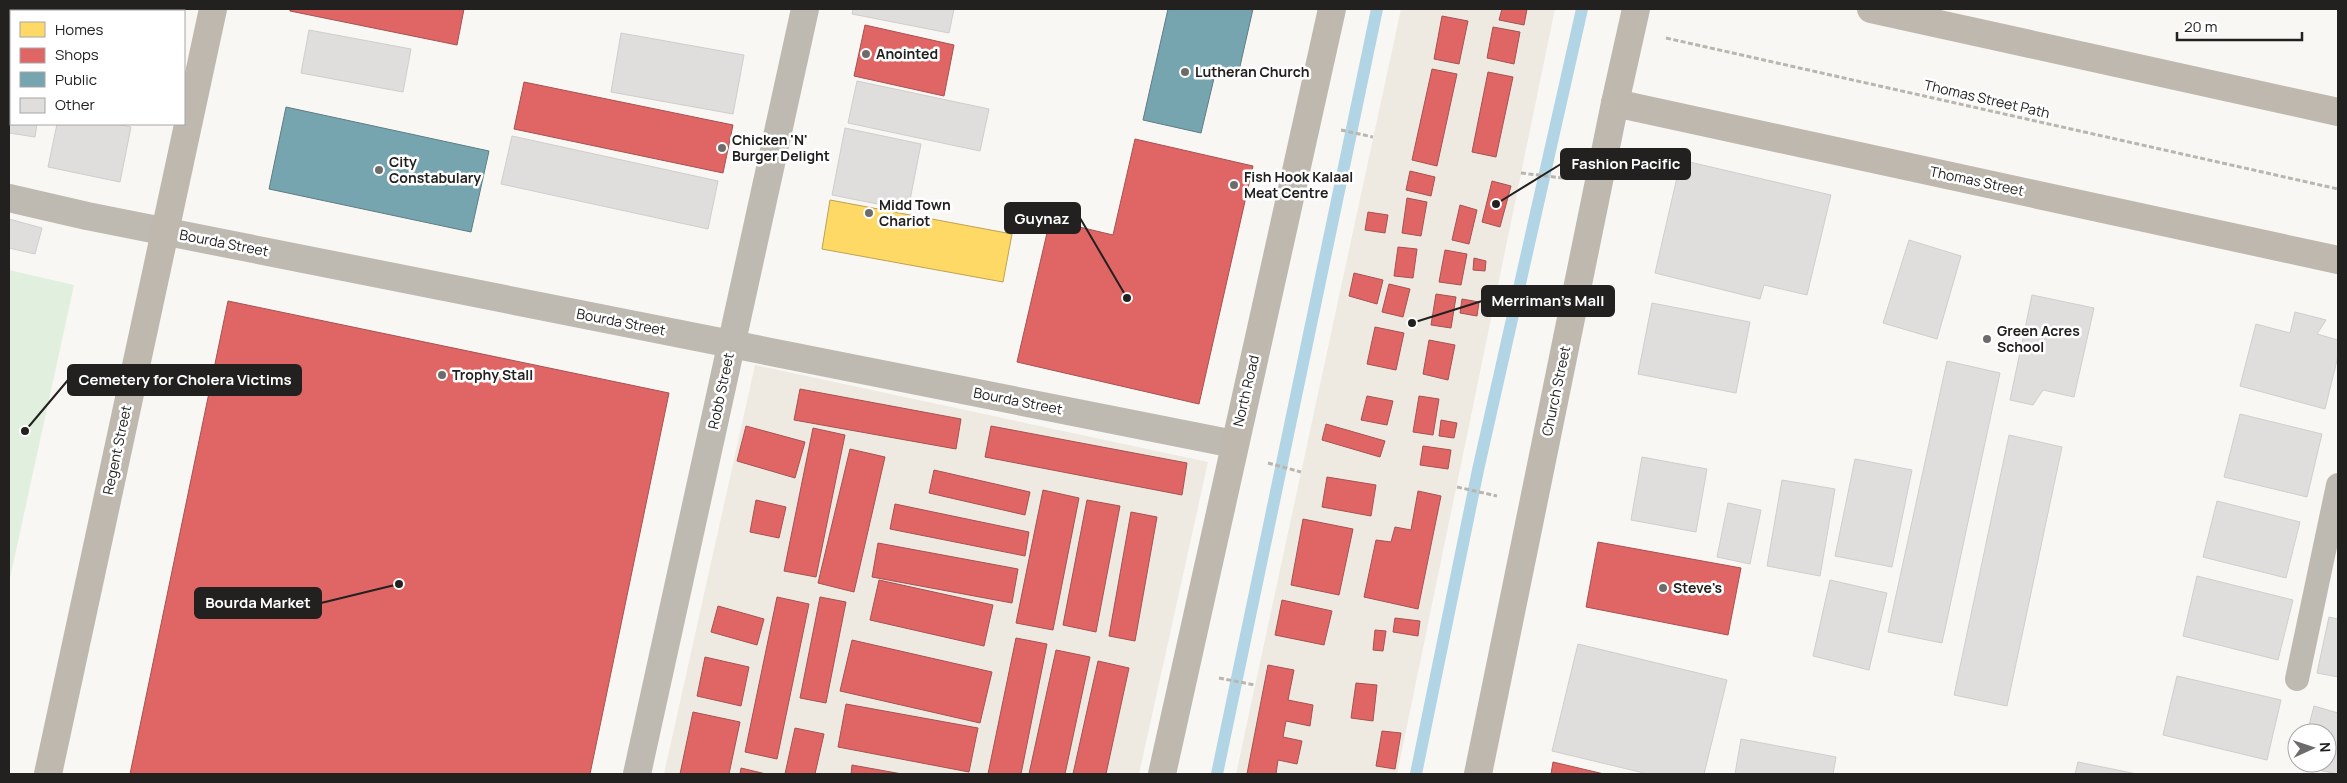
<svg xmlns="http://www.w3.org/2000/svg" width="2347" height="783" font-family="Manrope,sans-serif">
	<rect width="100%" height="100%" fill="#f9f7f4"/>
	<!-- built -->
	<g fill="#eee9e1">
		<path d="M1401 9H1555L1397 774H1236Z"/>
		<path d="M755 365 1208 462 1139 774H664Z"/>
	</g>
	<!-- green -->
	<path fill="#e1efdf" d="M9 270 74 285 10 578H9Z"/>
	<!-- homes -->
	<path fill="#ffd966" stroke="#bda251" d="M830 200 1012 234 1003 282 822 249Z"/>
	<!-- shops -->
	<g fill="#e06666" stroke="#a75151">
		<path d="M290 9H464L457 45 290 11Z"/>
		<path d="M1502 9H1527L1524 25 1499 20Z"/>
		<path d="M1442 16 1468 21 1459 64 1434 59Z"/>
		<rect x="9" y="19" width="2" height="64"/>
		<path d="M865 25 954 45 944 96 854 76Z"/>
		<path d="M1493 27 1520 32 1514 64 1487 58Z"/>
		<path d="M1432 69 1457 74 1437 166 1412 160Z"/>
		<path d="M1488 72 1513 77 1496 157 1472 152Z"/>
		<path d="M524 82 733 125 723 173 514 129Z"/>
		<path d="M1135 139 1253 166 1199 404 1017 362 1050 220 1113 235Z"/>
		<path d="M1410 171 1435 177 1431 196 1406 190Z"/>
		<path d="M1492 181 1511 186 1500 227 1482 222Z"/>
		<path d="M1407 198 1427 202 1421 236 1402 233Z"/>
		<path d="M1460 205 1477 210 1469 244 1452 240Z"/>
		<path d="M1368 212 1388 215 1385 233 1365 230Z"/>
		<path d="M1398 247 1417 249 1413 278 1394 276Z"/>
		<path d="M1445 250 1467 254 1461 285 1439 282Z"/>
		<path d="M1474 258 1486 261 1485 271 1473 270Z"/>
		<path d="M1354 273 1383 280 1377 304 1349 296Z"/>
		<path d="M1389 284 1410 289 1403 317 1382 312Z"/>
		<path d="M1436 294 1456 297 1451 328 1431 325Z"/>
		<path d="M1462 299 1479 302 1477 316 1460 313Z"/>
		<path d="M228 301 669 393 590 774H130Z"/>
		<path d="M1375 327 1404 333 1396 370 1367 364Z"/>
		<path d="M1429 340 1455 345 1448 380 1423 374Z"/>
		<path d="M800 389 961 419 956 449 794 420Z"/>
		<path d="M1367 396 1393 401 1387 425 1361 420Z"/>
		<path d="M1419 396 1439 399 1433 435 1413 432Z"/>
		<path d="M1441 420 1457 423 1454 438 1439 436Z"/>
		<path d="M1326 424 1385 441 1380 457 1322 440Z"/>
		<path d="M746 426 805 442 795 478 737 461Z"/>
		<path d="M991 426 1187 463 1182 495 985 457Z"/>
		<path d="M813 428 845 435 816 577 784 571Z"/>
		<path d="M1423 446 1451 450 1448 469 1420 465Z"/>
		<path d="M850 449 885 457 854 592 818 583Z"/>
		<path d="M934 470 1030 492 1025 515 929 493Z"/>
		<path d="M1327 477 1376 485 1371 516 1322 507Z"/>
		<path d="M1043 490 1079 498 1053 630 1016 623Z"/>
		<path d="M1418 491 1441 496 1418 609 1364 597 1376 540 1391 542 1395 527 1411 530Z"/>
		<path d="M756 500 786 507 779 538 750 532Z"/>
		<path d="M1087 500 1120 506 1096 632 1063 625Z"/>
		<path d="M895 504 1029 532 1025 556 890 529Z"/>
		<path d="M1131 512 1157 517 1135 641 1109 636Z"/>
		<path d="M1303 519 1353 529 1339 595 1291 585Z"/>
		<path d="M1598 542 1741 568 1728 635 1586 607Z"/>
		<path d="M878 543 1018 569 1012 603 872 577Z"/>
		<path d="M879 580 993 605 984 646 870 620Z"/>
		<path d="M777 597 809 604 777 759 745 752Z"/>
		<path d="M820 597 846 602 826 703 800 698Z"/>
		<path d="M1282 600 1332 611 1324 645 1275 635Z"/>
		<path d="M718 606 764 619 757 645 711 632Z"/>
		<path d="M1395 618 1420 621 1418 636 1393 632Z"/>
		<path d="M1375 630 1386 631 1383 651 1373 650Z"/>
		<path d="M1016 638 1047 644 1021 774H988Z"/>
		<path d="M852 640 992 672 980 723 840 691Z"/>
		<path d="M1056 650 1090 657 1065 774H1029Z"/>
		<path d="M705 657 749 667 741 706 697 696Z"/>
		<path d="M1098 661 1129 668 1106 774H1073Z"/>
		<path d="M1268 665 1294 670 1288 700 1313 705 1310 726 1286 721 1283 737 1302 741 1297 764 1278 760 1276 774H1247Z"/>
		<path d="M1356 683 1377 685 1373 721 1351 718Z"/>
		<path d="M846 704 978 728 969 772 838 747Z"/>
		<path d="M693 712 740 722 729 774H680Z"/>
		<path d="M795 728 824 734 815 774H785Z"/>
		<path d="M1382 731 1401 733 1395 769 1376 766Z"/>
		<path d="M1553 762 1604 774H1551Z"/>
		<path d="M852 765 902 774H851Z"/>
		<path d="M741 768 766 774H740Z"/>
	</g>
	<!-- public -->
	<g fill="#76a5af" stroke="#5d7d84">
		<path d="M1168 9H1253L1238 75 1216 70 1201 133 1143 120Z"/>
		<path d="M286 107 489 151 471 232 269 189Z"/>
	</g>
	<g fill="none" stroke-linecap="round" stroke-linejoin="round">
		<!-- stream -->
		<g stroke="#b2d5e5" stroke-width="12">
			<path d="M1217 774 1377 9"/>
			<path d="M1416 774 1478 470 1582 9"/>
		</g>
	</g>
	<!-- building -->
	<g fill="#e0dedc" stroke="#d0cecc">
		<path d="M40 9H127V11H39Z"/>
		<path d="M853 9H954L949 33 852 14Z"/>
		<path d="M309 30 411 49 403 92 301 73Z"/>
		<path d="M621 33 744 55 733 114 611 92Z"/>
		<path d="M857 81 989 109 980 151 848 123Z"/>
		<path d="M9 95 11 96V124H37L35 137 9 133Z"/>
		<path d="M57 124H117L131 127 120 182 48 167Z"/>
		<path d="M845 128 921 144 908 210 832 195Z"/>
		<path d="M512 136 718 181 708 229 501 184Z"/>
		<path d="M1681 160 1831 195 1807 295 1764 285 1760 299 1655 273Z"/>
		<path d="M9 219 42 228 35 254 9 248Z"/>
		<path d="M1909 240 1961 256 1937 339 1883 323Z"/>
		<path d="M2032 295 2094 308 2074 397 2043 390 2033 405 2010 400Z"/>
		<path d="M1652 303 1750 322 1736 393 1638 374Z"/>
		<path d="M2295 312 2326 320 2317 334 2338 340V356L2325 409 2240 386 2256 324 2290 333Z"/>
		<path d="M1947 361 2000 373 1942 643 1888 632Z"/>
		<path d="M2240 414 2322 434 2307 497 2224 477Z"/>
		<path d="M2009 435 2062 447 2007 706 1954 695Z"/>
		<path d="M1642 457 1707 469 1696 532 1631 520Z"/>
		<path d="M1855 459 1912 470 1892 567 1835 556Z"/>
		<path d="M1782 480 1835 489 1820 576 1767 566Z"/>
		<path d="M2217 501 2300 522 2286 578 2203 557Z"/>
		<path d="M1728 503 1761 510 1750 564 1717 557Z"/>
		<path d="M2197 576 2293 600 2278 660 2183 636Z"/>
		<path d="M1830 580 1887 593 1869 670 1813 656Z"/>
		<path d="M2329 617 2338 619V677L2317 673Z"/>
		<path d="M1578 644 1727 680 1704 774H1648L1552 751Z"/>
		<path d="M2177 676 2281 700 2267 760 2163 735Z"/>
		<path d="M2314 706 2338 713V774L2298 766 2299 763H2327V733H2307Z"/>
		<path d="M1741 739 1836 757 1833 774H1735Z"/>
		<path d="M2078 762 2137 774H2075Z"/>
	</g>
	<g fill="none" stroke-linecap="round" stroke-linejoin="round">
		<!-- path -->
		<g stroke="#b9b6b0" stroke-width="3" stroke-dasharray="5 2.5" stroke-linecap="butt">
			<path d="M1666 38 2338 189"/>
			<path d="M1341 130 1373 137"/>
			<path d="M1521 173 1563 178"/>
			<path d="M1268 463 1301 472"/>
			<path d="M1457 487 1497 496"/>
			<path d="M1219 678 1255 685"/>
		</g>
		<!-- lane -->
		<path stroke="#bebab1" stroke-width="24" d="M2297 679 2338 485"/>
		<!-- street -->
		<g stroke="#bebab1" stroke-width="28">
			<path d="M9 198 87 216 1234 444"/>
			<path d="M637 774 805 9"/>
		</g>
		<!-- secondary -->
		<g stroke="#beb8af" stroke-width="28">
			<path d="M1871 9 2338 112"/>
			<path d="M1615 103 2338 260"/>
			<path d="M48 774 213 9"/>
			<path d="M1162 774 1332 9"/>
			<path d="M1478 774 1615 103 1636 9"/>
		</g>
	</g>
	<!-- markers -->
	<g fill="#6d6c6a" stroke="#fff" stroke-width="2">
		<circle cx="866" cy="54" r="5"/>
		<circle cx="1185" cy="72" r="5"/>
		<circle cx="722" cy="148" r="5"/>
		<circle cx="379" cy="170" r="5"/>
		<circle cx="1234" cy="185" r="5"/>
		<circle cx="869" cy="213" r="5"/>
		<circle cx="1987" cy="339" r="5"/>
		<circle cx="442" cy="375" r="5"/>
		<circle cx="1663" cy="588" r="5"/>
	</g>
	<g text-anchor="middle" stroke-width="5" stroke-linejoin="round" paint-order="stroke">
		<!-- poi labels -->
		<g font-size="14" font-weight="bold" fill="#222120" stroke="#fff" text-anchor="start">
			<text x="876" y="59">Anointed</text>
			<text x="1195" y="77">Lutheran Church</text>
			<text x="732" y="145">Chicken 'N'<tspan x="732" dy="16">Burger Delight</tspan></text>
			<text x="389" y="167">City<tspan x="389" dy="16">Constabulary</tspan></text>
			<text x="1244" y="182">Fish Hook Kalaal<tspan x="1244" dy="16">Meat Centre</tspan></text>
			<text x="879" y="210">Midd Town<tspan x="879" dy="16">Chariot</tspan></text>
			<text x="1997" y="336">Green Acres<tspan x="1997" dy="16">School</tspan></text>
			<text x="452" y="380">Trophy Stall</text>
			<text x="1673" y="593">Steve's</text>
		</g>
		<!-- street labels -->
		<g font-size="14" fill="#222120" stroke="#fff">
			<text transform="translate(1987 99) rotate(13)" y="5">Thomas Street Path</text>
			<text transform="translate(1977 181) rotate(12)" y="5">Thomas Street</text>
			<text transform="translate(224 243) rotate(11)" y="5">Bourda Street</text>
			<text transform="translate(621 322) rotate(11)" y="5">Bourda Street</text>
			<text transform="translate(721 391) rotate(-78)" y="5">Robb Street</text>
			<text transform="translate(1246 391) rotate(-77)" y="5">North Road</text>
			<text transform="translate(1556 391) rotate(-78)" y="5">Church Street</text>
			<text transform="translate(1018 401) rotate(11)" y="5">Bourda Street</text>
			<text transform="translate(117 450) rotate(-78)" y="5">Regent Street</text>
		</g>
	</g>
	<!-- callouts -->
	<path fill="none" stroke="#222120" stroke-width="2" d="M1496 204L1561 164M1127 298L1080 218M1412 323L1482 301M25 431L68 380M399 584L321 603"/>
	<g fill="#222120" stroke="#fff" stroke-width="2">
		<circle cx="1496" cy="204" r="5"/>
		<circle cx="1127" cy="298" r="5"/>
		<circle cx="1412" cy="323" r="5"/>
		<circle cx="25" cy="431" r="5"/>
		<circle cx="399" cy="584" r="5"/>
	</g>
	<g fill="#222120" stroke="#222120" stroke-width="2">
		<rect x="1561" y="149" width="129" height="30" rx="5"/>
		<rect x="1005" y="203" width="75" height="30" rx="5"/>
		<rect x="1482" y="286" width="132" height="30" rx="5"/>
		<rect x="68" y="365" width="233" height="30" rx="5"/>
		<rect x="195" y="588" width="126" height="30" rx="5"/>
	</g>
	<g font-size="15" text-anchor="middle" font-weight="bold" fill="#fff">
		<text x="1626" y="169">Fashion Pacific</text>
		<text x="1042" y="224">Guynaz</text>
		<text x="1548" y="306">Merriman's Mall</text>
		<text x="185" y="385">Cemetery for Cholera Victims</text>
		<text x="258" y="608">Bourda Market</text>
	</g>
	<!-- border -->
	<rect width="2347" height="783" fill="none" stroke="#222120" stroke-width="20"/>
	<!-- legend -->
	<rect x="10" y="10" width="175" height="115" fill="#ffffff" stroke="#a7a6a6"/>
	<rect x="20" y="22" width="25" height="15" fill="#ffd966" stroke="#a7a6a6"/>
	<text x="55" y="35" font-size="15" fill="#222120">Homes</text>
	<rect x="20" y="48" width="25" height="15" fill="#e06666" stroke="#a7a6a6"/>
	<text x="55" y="60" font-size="15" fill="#222120">Shops</text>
	<rect x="20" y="72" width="25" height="15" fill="#76a5af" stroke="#a7a6a6"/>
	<text x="55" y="85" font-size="15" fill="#222120">Public</text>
	<rect x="20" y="98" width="25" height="15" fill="#e0dedc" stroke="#a7a6a6"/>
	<text x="55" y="110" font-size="15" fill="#222120">Other</text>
	<!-- north arrow -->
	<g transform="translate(2312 748) rotate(87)"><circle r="24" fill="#ffffff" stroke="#a7a6a6"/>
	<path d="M0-4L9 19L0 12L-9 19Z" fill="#6d6c6a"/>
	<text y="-8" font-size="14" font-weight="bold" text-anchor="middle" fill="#222120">N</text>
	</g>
	<!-- scale -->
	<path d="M2177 32v8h125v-8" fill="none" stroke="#222120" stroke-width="2.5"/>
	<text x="2184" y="32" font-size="15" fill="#222120" stroke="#ffffff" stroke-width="4" paint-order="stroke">20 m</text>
</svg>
